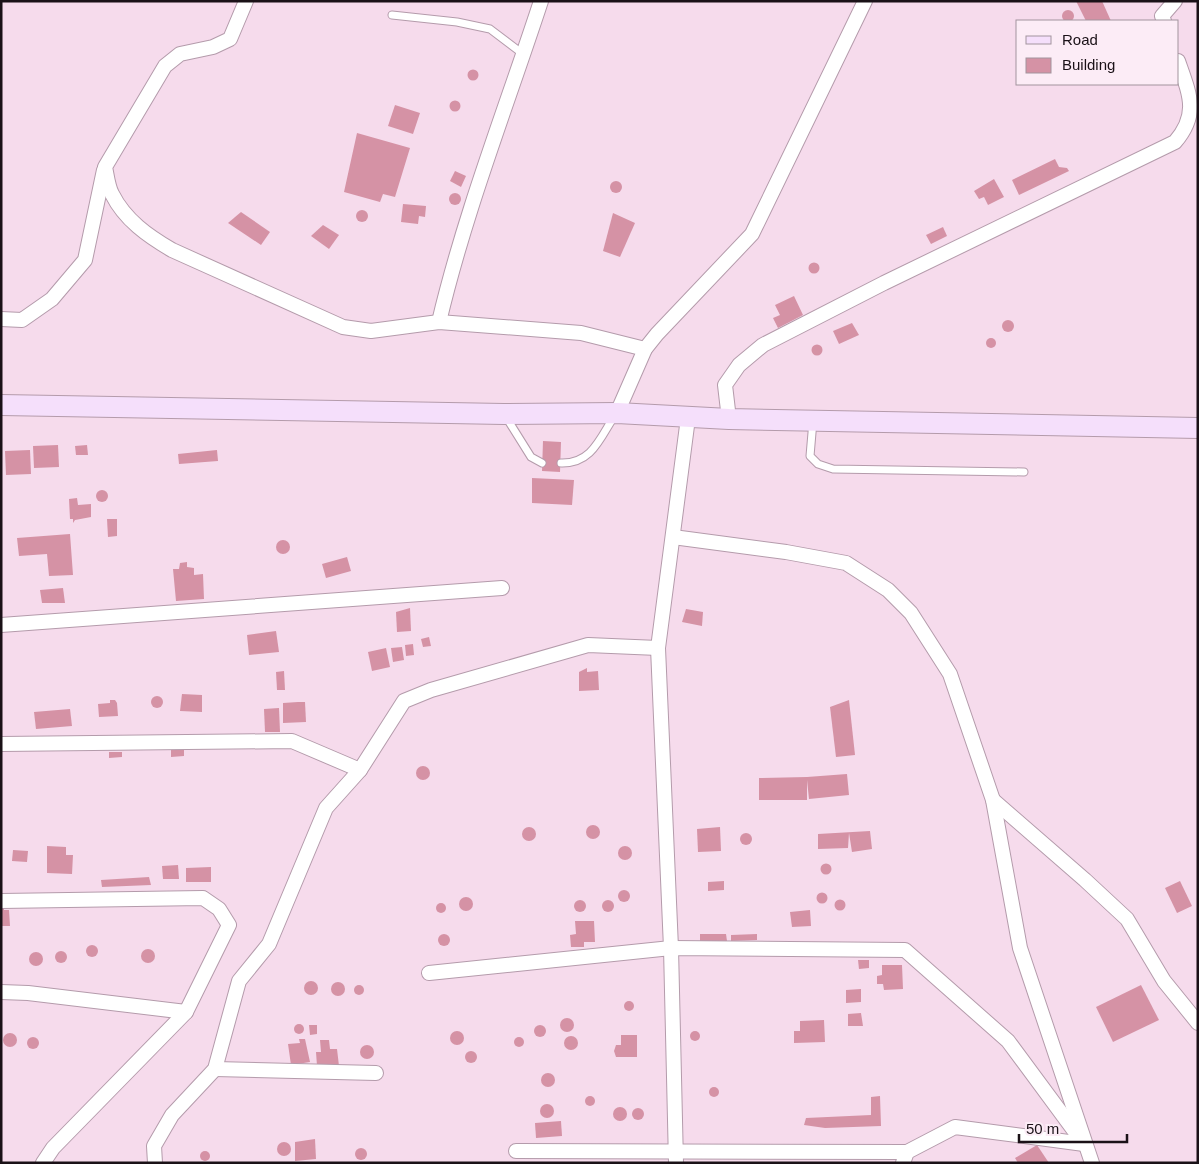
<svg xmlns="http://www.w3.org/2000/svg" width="1199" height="1164" font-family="Helvetica,sans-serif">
	<rect width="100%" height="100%" fill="#f6dbec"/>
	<!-- building -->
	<g fill="#d592a5">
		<path d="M1076 1H1102L1111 21H1086Z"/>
		<circle cx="1068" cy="16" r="6"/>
		<circle cx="473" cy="75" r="5.5"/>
		<circle cx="455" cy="106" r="5.5"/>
		<path d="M395 105 420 113 413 134 388 126Z"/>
		<path d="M357 133 410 148 395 197 383 194 380 202 344 192Z"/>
		<path d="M1055 159 1059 167 1067 168 1069 171 1019 195 1012 180Z"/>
		<path d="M455 171 466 176 461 187 450 181Z"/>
		<path d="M994 179 1004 197 988 205 984 197 979 199 974 191Z"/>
		<circle cx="616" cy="187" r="6"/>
		<circle cx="455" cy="199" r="6"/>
		<path d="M403 204 426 206 425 217 419 216 418 224 401 222Z"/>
		<circle cx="362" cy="216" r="6"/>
		<path d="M241 212 270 232 261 245 228 223Z"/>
		<path d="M613 213 635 223 620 257 603 251Z"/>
		<path d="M323 225 339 235 329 249 311 236Z"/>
		<path d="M943 227 947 236 931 244 926 235Z"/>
		<circle cx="814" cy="268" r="5.5"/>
		<path d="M794 296 803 315 778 328 773 318 780 315 775 305Z"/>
		<circle cx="1008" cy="326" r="6"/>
		<path d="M852 323 859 335 839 344 833 331Z"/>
		<circle cx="991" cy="343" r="5"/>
		<circle cx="817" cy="350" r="5.5"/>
		<path d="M543 441 561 442 560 472 542 471Z"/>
		<path d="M58 445 59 467 34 468 33 446Z"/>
		<path d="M87 445 88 455H76L75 446Z"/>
		<path d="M30 450 31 474 6 475 5 451Z"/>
		<path d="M217 450 218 461 179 464 178 454Z"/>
		<path d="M532 478 574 480 572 505 532 503Z"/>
		<circle cx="102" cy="496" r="6"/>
		<path d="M77 498 78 505 91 504V517L75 520 73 523V519H70L69 499Z"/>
		<path d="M107 519H117V536L108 537Z"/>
		<path d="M70 534 73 575 49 576 47 554 19 556 17 538Z"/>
		<circle cx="283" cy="547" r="7"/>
		<path d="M347 557 351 571 326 578 322 564Z"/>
		<path d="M187 562V567L194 568V575L203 574 204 599 176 601 173 569H179L180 563Z"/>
		<path d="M63 588 65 603H42L40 590Z"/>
		<path d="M410 608 411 631 397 632 396 612Z"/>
		<path d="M686 609 703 612 702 626 682 622Z"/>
		<path d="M276 631 279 652 249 655 247 635Z"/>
		<path d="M429 637 431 646 423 647 421 639Z"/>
		<path d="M413 644 414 655 406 656 405 645Z"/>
		<path d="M402 647 404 660 393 662 391 648Z"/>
		<path d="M386 648 390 667 372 671 368 652Z"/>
		<path d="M587 668V672L598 671 599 690 579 691V672Z"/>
		<path d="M284 671 285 690H277L276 672Z"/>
		<path d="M182 694 202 695V712L180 711Z"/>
		<circle cx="157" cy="702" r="6"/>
		<path d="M110 700H115L117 703 118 716 99 717 98 704 110 703Z"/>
		<path d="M849 700 855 755 836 757 830 707Z"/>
		<path d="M298 702H305L306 722 283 723V703Z"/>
		<path d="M279 708 280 732H265L264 709Z"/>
		<path d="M70 709 72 726 36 729 34 712Z"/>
		<path d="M171 749H184V756L171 757Z"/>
		<path d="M109 752H122V757L109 758Z"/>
		<circle cx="423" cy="773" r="7"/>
		<path d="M847 774 849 795 809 799 807 780V800H759V778L807 777Z"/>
		<circle cx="593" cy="832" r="7"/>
		<path d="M720 827 721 851 698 852 697 829Z"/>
		<circle cx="529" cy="834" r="7"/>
		<path d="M870 831 872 849 852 852 849 833 848 848 818 849V834Z"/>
		<circle cx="746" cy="839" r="6"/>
		<path d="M47 846 66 847V855H73L72 874 47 873Z"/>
		<circle cx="625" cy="853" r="7"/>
		<path d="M13 850 28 851 27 862 12 861Z"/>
		<circle cx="826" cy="869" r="5.5"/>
		<path d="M178 865 179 879H163L162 866Z"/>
		<path d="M211 867V882H186V868Z"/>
		<path d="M149 877 151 885 102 887 101 880Z"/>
		<path d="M724 881V890L708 891V882Z"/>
		<path d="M1180 881 1192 906 1177 913 1165 888Z"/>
		<circle cx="624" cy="896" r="6"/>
		<circle cx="822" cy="898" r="5.5"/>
		<circle cx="466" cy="904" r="7"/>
		<circle cx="840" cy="905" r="5.5"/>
		<circle cx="580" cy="906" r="6"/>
		<circle cx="608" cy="906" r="6"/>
		<circle cx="441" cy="908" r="5"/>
		<path d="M4 906V910H9L10 926H1V907Z"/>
		<path d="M810 910 811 926 792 927 790 912Z"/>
		<path d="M575 921H594L595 942H584V947H571L570 935 576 934Z"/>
		<circle cx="444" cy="940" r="6"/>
		<path d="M700 934H726L727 941 700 942Z"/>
		<path d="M757 934V940L731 941V935Z"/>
		<circle cx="92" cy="951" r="6"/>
		<circle cx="148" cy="956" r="7"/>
		<circle cx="61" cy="957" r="6"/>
		<circle cx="36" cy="959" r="7"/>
		<path d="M858 960H869V968L859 969Z"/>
		<path d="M882 965H902L903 989 884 990 883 984H877V976L882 975Z"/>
		<circle cx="311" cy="988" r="7"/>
		<circle cx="338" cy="989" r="7"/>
		<circle cx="359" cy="990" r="5"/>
		<path d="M1141 985 1159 1020 1113 1042 1096 1007Z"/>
		<path d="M861 989V1002L846 1003V990Z"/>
		<circle cx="629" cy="1006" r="5"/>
		<path d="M861 1013 863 1026H848V1014Z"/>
		<circle cx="567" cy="1025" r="7"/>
		<path d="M824 1020 825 1042 794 1043V1031H800V1021Z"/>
		<circle cx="299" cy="1029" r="5"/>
		<circle cx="540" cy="1031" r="6"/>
		<path d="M309 1025H317V1034L310 1035Z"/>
		<circle cx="695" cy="1036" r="5"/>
		<circle cx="457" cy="1038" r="7"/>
		<circle cx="10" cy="1040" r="7"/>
		<path d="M621 1035H637V1057H616L614 1051 616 1045H621Z"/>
		<circle cx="571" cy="1043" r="7"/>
		<circle cx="33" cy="1043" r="6"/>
		<circle cx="519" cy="1042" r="5"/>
		<path d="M299 1039H305L310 1062 291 1065 288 1044 300 1043Z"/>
		<path d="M320 1040H329L330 1049H337L339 1066H317L316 1052H321Z"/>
		<circle cx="367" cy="1052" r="7"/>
		<circle cx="471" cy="1057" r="6"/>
		<circle cx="548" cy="1080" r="7"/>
		<circle cx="714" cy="1092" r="5"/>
		<circle cx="590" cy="1101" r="5"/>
		<path d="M880 1096 881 1126 825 1128 804 1125 806 1118 871 1115V1097Z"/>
		<circle cx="547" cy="1111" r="7"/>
		<circle cx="620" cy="1114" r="7"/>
		<circle cx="638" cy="1114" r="6"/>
		<path d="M561 1121 562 1136 536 1138 535 1123Z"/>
		<path d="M315 1139 316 1159 295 1161V1142Z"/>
		<circle cx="284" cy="1149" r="7"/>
		<path d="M1037 1145 1049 1163H1018L1015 1158Z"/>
		<circle cx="361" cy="1154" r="6"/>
		<circle cx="205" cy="1156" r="5"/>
	</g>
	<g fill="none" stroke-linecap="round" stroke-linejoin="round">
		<!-- lane casing -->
		<g stroke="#b49bab" stroke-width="9">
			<g id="lane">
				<path d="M392 15 457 22 490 29 523 54"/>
				<path d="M506 417 531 457 542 463"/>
				<path d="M813 421 810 456 818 464 833 469 1024 472"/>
				<path d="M561 463C592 464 600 438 615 415"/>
			</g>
		</g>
		<!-- street casing -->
		<g stroke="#b49bab" stroke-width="16">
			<g id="street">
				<path d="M246 1 230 39 213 47 180 54 165 66 105 167C107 176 108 187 112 194 125 220 148 236 172 250L343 327 371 331 439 322 581 333 645 349"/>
				<path d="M1164 21 1162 16 1175 1"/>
				<path d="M1 319 22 320 52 299 85 260 104 170"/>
				<path d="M439 322C465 212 506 108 541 1"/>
				<path d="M617 413 645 349 657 334 752 234 865 1"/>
				<path d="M729 419 725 385 739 365 763 345 884 283 1175 142C1199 114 1190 95 1178 61"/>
				<path d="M673 537 786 552 846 563 888 590 911 613 950 674 993 800 1020 948 1092 1163"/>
				<path d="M1 625 502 588"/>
				<path d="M1 744 292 741 360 770"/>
				<path d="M993 800 1085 880 1127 919 1164 981 1198 1023"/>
				<path d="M1 901 203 898 219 909 229 925 186 1012 53 1148 43 1163"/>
				<path d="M429 973 671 948 905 950 1008 1041 1076 1133"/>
				<path d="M1 992 28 993 186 1012"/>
				<path d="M215 1069 376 1073"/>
				<path d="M516 1151 907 1152"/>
				<path d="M155 1163 154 1146 172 1115 215 1069 239 981 269 944 326 808 360 770 404 701 431 690 588 645 658 648"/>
				<path d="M676 1163 671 948 658 648 688 418"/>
				<path d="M903 1163 907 1152 955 1127 1084 1144"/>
			</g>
		</g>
		<!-- secondary casing -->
		<g stroke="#b49bab" stroke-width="22">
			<path id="secondary" d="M1 405 504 414 617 413 729 419 1198 428"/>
		</g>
		<!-- lane -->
		<use href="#lane" stroke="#fff" stroke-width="7"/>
		<!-- street -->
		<use href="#street" stroke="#fff" stroke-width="14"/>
		<!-- secondary -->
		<use href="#secondary" stroke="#f5dffb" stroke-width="20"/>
	</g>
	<!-- border -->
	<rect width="1199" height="1164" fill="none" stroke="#1a1117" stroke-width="5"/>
	<!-- legend -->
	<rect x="1016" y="20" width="162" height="65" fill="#fcecf6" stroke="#a2949d"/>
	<rect x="1026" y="36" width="25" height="8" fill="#f5dffb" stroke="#a2949d"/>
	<text x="1062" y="45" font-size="15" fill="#1a1117">Road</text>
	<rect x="1026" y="58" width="25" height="15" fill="#d592a5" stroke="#a2949d"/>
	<text x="1062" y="70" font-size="15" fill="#1a1117">Building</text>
	<!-- scale -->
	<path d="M1019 1134v8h108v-8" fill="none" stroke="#1a1117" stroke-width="2.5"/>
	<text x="1026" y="1134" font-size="15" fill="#1a1117" stroke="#fcecf6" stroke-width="4" paint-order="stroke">50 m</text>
</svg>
